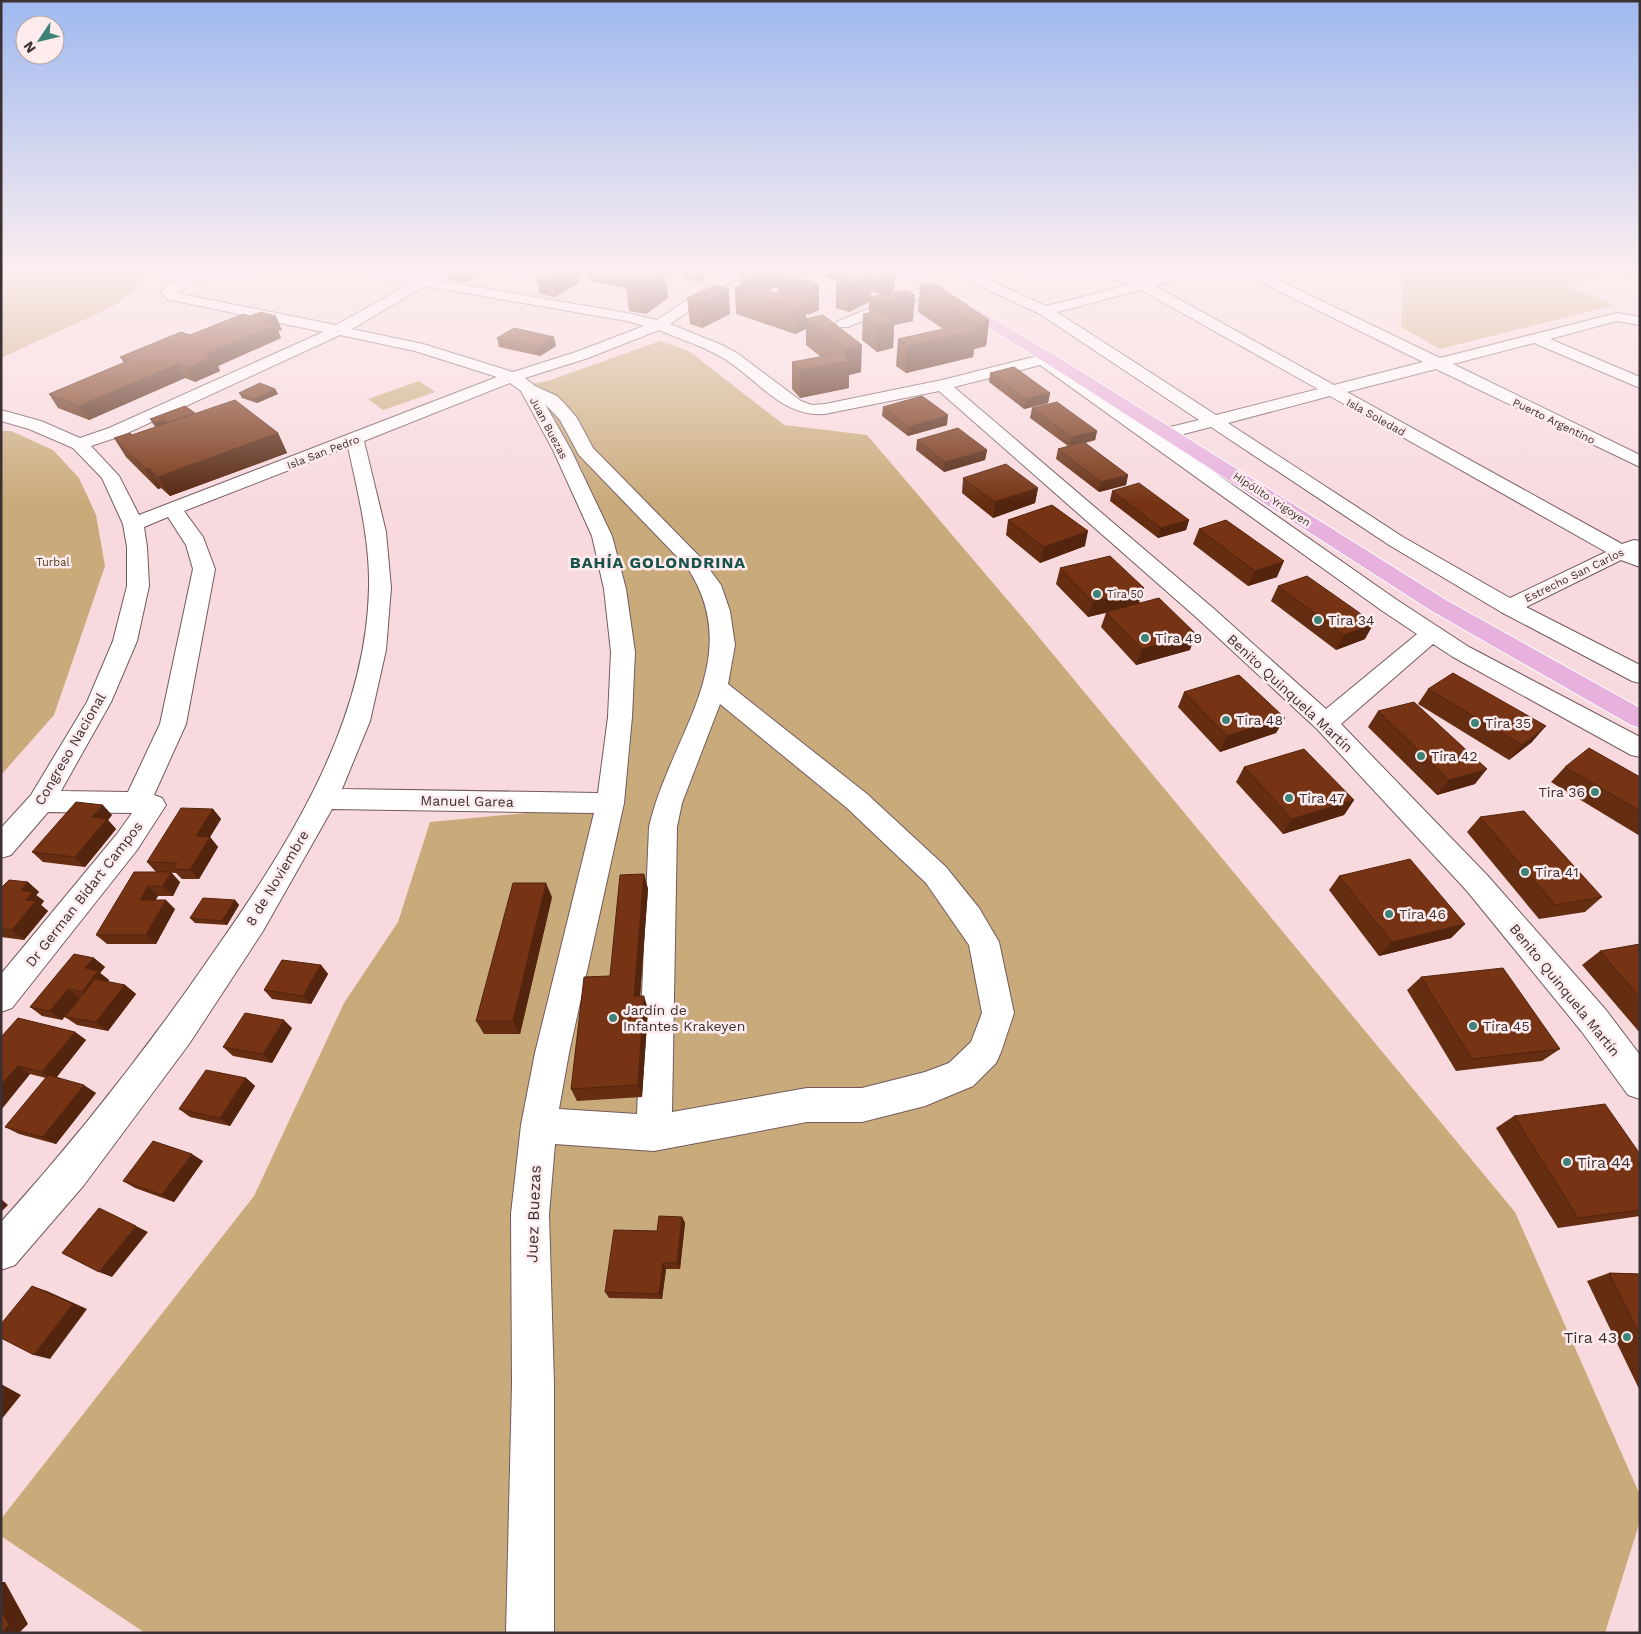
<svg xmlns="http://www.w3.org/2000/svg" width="1641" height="1634" font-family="'Work Sans',sans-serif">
	<rect width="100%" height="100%" fill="#f8dade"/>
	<!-- green -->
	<g fill="#c9ab7b">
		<path d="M1 273H154L114 306 1 358Z"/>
		<path d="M1403 273H1640V283L1617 274 1565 285 1614 305 1440 349 1401 327Z"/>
		<path d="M660 341 689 351 784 425 867 435 1023 618 1515 1212 1640 1495V1521L1605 1633H145L1 1536V1519L254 1196 344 1003 398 922 430 822 613 805 626 651 605 536 521 386 548 381Z"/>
		<path d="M419 381 435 392 383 410 368 399Z"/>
		<path d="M1 431H11L53 450 79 478 96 515 105 566 54 715 1 775Z"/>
	</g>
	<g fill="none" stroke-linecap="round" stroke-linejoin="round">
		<!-- minor casing -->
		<g stroke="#735a5d" stroke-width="2">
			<g id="minor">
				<path d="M195 273H213L211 276 177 293 336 325 410 284 371 277 366 276 364 273H394L421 277 430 274 435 275 437 278 436 280 627 313 657 320 728 273H744L670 324 722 345 737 353 801 401 812 405 825 404 942 380 1049 353 1055 355 1057 358 1055 361 1160 434 1162 429 1199 420 1040 314 958 276 956 273H974L1046 306 1129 285 1107 276 1105 273H1124L1144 281 1174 273H1196L1194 276 1155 286 1334 385 1423 362 1248 276 1246 273H1264L1440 358 1617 313 1640 317V325L1617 321 1550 339 1640 377V388L1534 343 1453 364 1640 455V467L1436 369 1347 392 1622 544 1634 540 1640 541V551L1638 552 1640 553V567L1621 560 1526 607 1640 665V683L1632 681 1501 612 1389 545 1211 427 1168 438 1164 437 1397 600 1469 647 1640 737V757L1631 755 1453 657 1433 644 1341 724 1487 875 1606 1010 1640 1055V1099L1628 1095 1582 1032 1467 891 1317 729 1197 618 939 391 825 414C781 417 758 379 723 358 703 346 680 339 659 330L588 358 525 378 535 386 557 396 565 404 577 418 593 448 702 559 721 585 730 611 735 645 728 684 867 794 946 867 979 908 999 942 1014 1013 1001 1052 996 1063 973 1086 925 1106 862 1122H807L654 1151 555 1144 549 1214 554 1384V1633H506L512 1384 511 1214 521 1125 535 1053 594 813 332 809 263 931 189 1044 84 1185 15 1265 1 1270V1222C75 1140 143 1054 206 963 284 852 366 728 369 588 370 540 358 493 348 447L184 511 203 537 215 569 186 724 154 795 162 798 166 805 137 850 12 1008 1 1012V974L117 834 132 813 48 812 11 855 1 858V828L31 795 87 702 113 641 127 586V547L123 524 102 478 73 448 29 429 1 421V410L41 421 80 438 109 428 323 332 172 300 167 299 161 292 172 283ZM425 286 627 321 644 326 576 352 513 372 423 344 352 329ZM1141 290 1318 389 1216 415 1057 312ZM340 335 415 351 497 377 139 515 119 476 91 446 121 436ZM1040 365 1381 610 1417 634 1326 709 1213 608 954 387ZM510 383 521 391 553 450 592 536 604 589 611 652 608 717 598 793 342 789 370 721 386 650 391 588 386 532 364 441ZM1330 396 1606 552 1510 598 1403 537 1228 423ZM545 404 560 420 579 455 687 567C748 659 669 737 649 827L637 1114 559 1109 569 1053 624 803 632 717 635 652 626 589 612 536 571 450ZM168 517 186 545 193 569 160 724 128 792 61 791 111 702 137 641 149 586 147 547 144 527ZM720 704 847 808 926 883 969 945 982 1013 971 1042 949 1063 925 1072 862 1088H807L672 1112 677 827 682 803Z"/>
				<path d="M933 283 940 287 938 290 848 327H838L836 324 838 321Z"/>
			</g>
		</g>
		<!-- major casing -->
		<g stroke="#fff" stroke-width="2">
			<path id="major" d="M901 273H917L1066 362 1446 600 1640 708V728L1631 725 1430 610 1054 368Z"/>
		</g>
		<!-- minor -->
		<use href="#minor" fill="#fff" fill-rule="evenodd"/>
		<!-- major -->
		<use href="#major" fill="#e6b1dc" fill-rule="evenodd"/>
	</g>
	<!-- wall -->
	<g fill="#652d11" fill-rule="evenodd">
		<path d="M448 273H482L464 283 450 279Z"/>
		<path d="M535 273H577L579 283 555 297 540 294Z"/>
		<path d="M589 273H664L668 298 646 314 629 311 626 288 591 281Z"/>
		<path d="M682 273H710L698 282 683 279Z"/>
		<path d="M740 273H804V274L797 277 819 285V310L808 315 806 314V319L823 315 861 372 849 375V388L800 398 792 389V362L821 357 806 345V329L795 334 736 314 735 288 741 285ZM778 286V294L768 290Z"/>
		<path d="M814 273H895L894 290 888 293 913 321 894 325 893 348 877 352 862 340 863 314 869 313V302L849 312 836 308V282L839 281ZM871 291 882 295 871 297Z"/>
		<path d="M716 285 730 314 702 328 690 324 687 298Z"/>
		<path d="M920 286 989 320 986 346 974 349 973 357 906 373 896 366 898 339 943 329 918 312Z"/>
		<path d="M282 330 278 331 281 338 218 366 220 371 195 382 185 378 89 420 58 408 49 394 124 363 120 357 190 335Z"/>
		<path d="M497 338 556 346 540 356 499 347Z"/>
		<path d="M990 373 1050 393 1048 403 1024 409 989 382Z"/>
		<path d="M275 389 278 394 257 403 242 398 239 393Z"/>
		<path d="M883 407 947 425 908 436 882 416Z"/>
		<path d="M1032 408 1097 431 1095 440 1085 443 1128 475 1126 485 1099 492 1056 459 1058 449 1068 446 1030 418Z"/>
		<path d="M195 413V414L278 433 287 453 170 496 161 488 158 489 126 457 114 438 132 435 155 427 150 419Z"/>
		<path d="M917 440 987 450 985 460 944 472 916 450Z"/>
		<path d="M963 478 1038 488 1035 503 993 518 962 493Z"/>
		<path d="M1112 491 1189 520 1186 530 1158 538 1110 501Z"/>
		<path d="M1008 520 1085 546 1040 563 1006 535Z"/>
		<path d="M1199 529 1277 577 1248 586 1193 544Z"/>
		<path d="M1060 568 1140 603 1190 650 1136 665 1101 627 1106 613 1088 617 1056 584Z"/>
		<path d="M1278 586 1365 639 1336 650 1271 601Z"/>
		<path d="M1428 689 1532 742 1509 760 1418 704Z"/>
		<path d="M1184 692 1285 718 1276 733 1220 752 1178 707Z"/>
		<path d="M1378 711 1475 784 1437 795 1368 727Z"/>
		<path d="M1244 767 1354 800 1344 815 1283 834 1236 782Z"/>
		<path d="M1565 767 1640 777V836L1551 782Z"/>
		<path d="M213 809 221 819 210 837 218 847 199 879H182L176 873 156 872 147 862Z"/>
		<path d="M112 815 108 820 116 829 85 867 43 862 32 852Z"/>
		<path d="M1480 817 1602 897 1585 912 1539 919 1467 832Z"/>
		<path d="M134 872 180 882 173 896H158L155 900 175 909 156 944H107L96 935Z"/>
		<path d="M644 874 648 889 640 996 648 1009 642 1097 577 1101 571 1089Z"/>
		<path d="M1339 876 1465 924 1451 938 1379 956 1329 890Z"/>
		<path d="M28 882 39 892 36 895 44 901 41 905 48 911 24 940 1 937V888Z"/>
		<path d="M552 897 520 1034H484L476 1021Z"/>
		<path d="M235 900 239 905 227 925 195 923 190 918Z"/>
		<path d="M1640 944V1033L1582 965 1600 951Z"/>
		<path d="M94 958 105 967 100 973 109 980 108 982 125 985 136 994 108 1031 77 1025 65 1017 80 998 62 1020 42 1016 30 1007Z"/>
		<path d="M321 965 328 974 311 1004 272 999 264 990Z"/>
		<path d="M1421 977 1560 1049 1542 1061 1456 1071 1407 990Z"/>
		<path d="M292 1028 272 1063 233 1056 223 1047Z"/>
		<path d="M75 1032 86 1040 57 1077 96 1093 56 1144 19 1134 5 1127 46 1078 30 1074 1 1109V1037Z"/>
		<path d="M246 1078 255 1086 230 1126 190 1117 179 1109Z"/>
		<path d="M1514 1116 1640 1154V1216L1558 1228 1496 1128Z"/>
		<path d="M203 1161 174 1202 135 1188 123 1181Z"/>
		<path d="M682 1217 685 1223 680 1269H666L662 1299 609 1298 605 1292 657 1231Z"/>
		<path d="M1609 1273 1640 1274V1391L1587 1281Z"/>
	</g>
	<!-- shaded-wall -->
	<g fill="#53240e">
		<path d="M462 273H482L464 283Z"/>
		<path d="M550 273H577L579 283 555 297Z"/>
		<path d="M665 273 668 298 646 314 642 289Z"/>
		<path d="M697 273H710L698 282Z"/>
		<path d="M754 273H804V274L786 282 778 279V286L756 295H755Z"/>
		<path d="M885 273H895L894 290 884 295Z"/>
		<path d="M872 276 871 298 869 297V302L849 312V287Z"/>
		<path d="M819 285V310L808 315V289Z"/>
		<path d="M729 289 730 314 702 328 700 302Z"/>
		<path d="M915 295 913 321 894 325 893 348 877 352 878 326 877 324V303Z"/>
		<path d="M806 303V329L795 334V308Z"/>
		<path d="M276 316 282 330 278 331 281 338 218 366 220 371 195 382 188 368 206 354 264 321Z"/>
		<path d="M989 320 986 346 974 349 973 357 906 373 907 346 974 332 975 323Z"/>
		<path d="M554 337 556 346 540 356 538 347Z"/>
		<path d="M862 345 861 372 849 375V388L800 398 799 370 845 362V349Z"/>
		<path d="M178 364 185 378 89 420 79 406Z"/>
		<path d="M275 389 278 394 257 403 254 399Z"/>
		<path d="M1050 393 1048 403 1024 409 1026 399Z"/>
		<path d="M948 415 947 425 908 436 909 427Z"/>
		<path d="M164 420 170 430 161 433 156 423Z"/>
		<path d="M1097 431 1095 440 1069 447 1072 437Z"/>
		<path d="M278 433 287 453 170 496 158 477Z"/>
		<path d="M987 450 985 460 944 472 945 462Z"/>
		<path d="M149 468 161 488 158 489 146 469Z"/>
		<path d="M1128 475 1126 485 1099 492 1101 482Z"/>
		<path d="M1038 488 1035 503 993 518 995 502Z"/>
		<path d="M1189 520 1186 530 1158 538 1161 528Z"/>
		<path d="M1088 531 1085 546 1040 563 1044 547Z"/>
		<path d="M1284 561 1277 577 1248 586 1255 571Z"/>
		<path d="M1144 588 1139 603 1088 617 1093 602Z"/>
		<path d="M1374 623 1365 639 1336 650 1344 635Z"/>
		<path d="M1196 634 1190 650 1136 665 1142 649Z"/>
		<path d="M1285 718 1276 733 1220 752 1227 736Z"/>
		<path d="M1546 726 1532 742 1509 760 1522 745Z"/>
		<path d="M1487 769 1475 784 1437 795 1449 780Z"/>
		<path d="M1354 800 1344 815 1283 834 1292 819Z"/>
		<path d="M103 805 112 815 108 820 116 829 85 867 75 857 92 817Z"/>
		<path d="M213 809 221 819 210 837 218 847 199 879 190 870 196 836Z"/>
		<path d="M171 872 180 882 173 896 163 886Z"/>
		<path d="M644 874 648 889 639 1010 634 996Z"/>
		<path d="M28 882 39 892 36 895 44 901 41 905 48 911 24 940 12 930 26 900 21 890Z"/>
		<path d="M546 883 552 897 520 1034 513 1021Z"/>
		<path d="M148 886 158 896 150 910 140 900Z"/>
		<path d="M166 900 175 909 156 944 146 935Z"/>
		<path d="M235 900 239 905 227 925 222 921Z"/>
		<path d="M1465 924 1451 938 1379 956 1392 942Z"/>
		<path d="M94 958 105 967 100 973 109 980 93 1001 82 992 85 968Z"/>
		<path d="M321 965 328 974 311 1004 303 996Z"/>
		<path d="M125 985 136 994 108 1031 96 1022Z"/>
		<path d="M68 989 80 998 62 1020 50 1011Z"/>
		<path d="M644 996 648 1009 642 1097 638 1085Z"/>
		<path d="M284 1020 292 1028 272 1063 263 1054Z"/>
		<path d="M75 1032 86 1040 54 1080 42 1072Z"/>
		<path d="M18 1066 30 1074 2 1109 1 1085Z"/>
		<path d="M246 1078 255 1086 230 1126 220 1118Z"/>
		<path d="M84 1085 96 1093 56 1144 43 1137Z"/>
		<path d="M192 1154 203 1161 174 1202 162 1195Z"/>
		<path d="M1 1199 8 1205 1 1212Z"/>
		<path d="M682 1217 685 1223 680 1269 677 1263Z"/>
		<path d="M136 1226 148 1232 112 1277 99 1272Z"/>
		<path d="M663 1263 666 1269 662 1299 659 1294Z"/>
		<path d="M32 1286 47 1291 87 1309 50 1359 34 1355Z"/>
		<path d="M1 1384 21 1395 1 1420Z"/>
		<path d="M1 1582H5L28 1624 19 1633H2Z"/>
	</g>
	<!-- building -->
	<g fill="#763414" stroke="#53240e">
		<path d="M645 273H665L642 289 625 286Z"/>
		<path d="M857 273H860L872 276 849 287 836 282Z"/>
		<path d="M788 274 819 285 808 289 778 279Z"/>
		<path d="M746 283 806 303 795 308 735 288Z"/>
		<path d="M934 283 989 320 975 323 920 286Z"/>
		<path d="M716 285 729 289 700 302 687 298Z"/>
		<path d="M906 290 915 295 877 303 869 297Z"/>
		<path d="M878 311 894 322 878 326 863 314Z"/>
		<path d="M261 312 276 316 264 321 276 325 206 354 213 357 188 368 178 364 79 406 49 394 130 360 120 357 181 332 190 335 243 314 250 316Z"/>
		<path d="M823 315 862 345 845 349 806 319Z"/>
		<path d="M966 324 976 331 907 346 898 339Z"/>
		<path d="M514 328 554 337 538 347 497 338Z"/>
		<path d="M841 353 849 361 799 370 792 362Z"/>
		<path d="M1014 367 1050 393 1026 399 990 373Z"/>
		<path d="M260 383 275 389 254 399 239 393Z"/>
		<path d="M922 396 948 415 909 427 883 407Z"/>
		<path d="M235 400 278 433 158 477 149 468 146 469 114 438 130 433 132 435Z"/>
		<path d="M1057 402 1097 431 1072 437 1032 408Z"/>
		<path d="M185 406 195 413 167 423 164 420 156 423 150 419Z"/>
		<path d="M958 428 987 450 945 462 917 440Z"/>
		<path d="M1084 442 1128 475 1101 482 1058 449Z"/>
		<path d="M1006 464 1038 488 995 502 963 478Z"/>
		<path d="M1139 483 1189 520 1161 528 1112 491Z"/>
		<path d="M1052 505 1088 531 1044 547 1008 520Z"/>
		<path d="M1226 520 1284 561 1255 571 1199 529Z"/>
		<path d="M1110 556 1144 588 1093 602 1060 568Z"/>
		<path d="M1307 576 1374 623 1344 635 1278 586Z"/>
		<path d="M1159 598 1196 634 1142 649 1106 612Z"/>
		<path d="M1453 673 1546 726 1522 745 1428 689Z"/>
		<path d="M1239 675 1285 718 1227 736 1184 692Z"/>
		<path d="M1414 702 1487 769 1449 780 1378 711Z"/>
		<path d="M1589 748 1640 777V811L1565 767Z"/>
		<path d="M1304 749 1354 800 1292 819 1244 767Z"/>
		<path d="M76 802 103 805 92 817 107 819 75 857 32 852Z"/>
		<path d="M181 808 213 809 196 836 210 837 190 870 173 869 177 863 147 862Z"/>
		<path d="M1524 811 1602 897 1555 905 1480 817Z"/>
		<path d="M1410 859 1465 924 1392 942 1339 876Z"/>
		<path d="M134 872H171L163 886H148L140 900H166L146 935H96Z"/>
		<path d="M644 874 634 996H644L638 1085 571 1089 584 977 610 976 620 875Z"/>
		<path d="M9 880 28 882 21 890 33 892 26 900 36 901 12 930 1 929V888Z"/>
		<path d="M513 883H546L513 1021H476Z"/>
		<path d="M203 898 235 900 222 921 190 918Z"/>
		<path d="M1640 944V998L1600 951Z"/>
		<path d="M74 954 94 958 85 968 98 971 82 992 68 989 50 1011 30 1007Z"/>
		<path d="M282 960 321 965 303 996 264 990Z"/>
		<path d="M1503 968 1560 1049 1472 1059 1421 977Z"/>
		<path d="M95 979 125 985 96 1022 65 1017Z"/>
		<path d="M245 1013 284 1020 263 1054 223 1047Z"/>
		<path d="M18 1018 75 1032 42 1072 18 1066 1 1085V1037Z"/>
		<path d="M206 1070 246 1078 220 1118 179 1109Z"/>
		<path d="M48 1075 84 1085 43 1137 5 1127Z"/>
		<path d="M1605 1104 1640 1154V1210L1578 1218 1514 1116Z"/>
		<path d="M153 1141 192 1154 162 1195 123 1181Z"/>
		<path d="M99 1208 136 1226 99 1272 62 1253Z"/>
		<path d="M659 1216 682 1217 677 1263H663L659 1294 605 1292 614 1230 657 1231Z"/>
		<path d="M1609 1273 1640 1274V1335Z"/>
		<path d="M32 1286 73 1304 34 1355 1 1338V1324Z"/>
		<path d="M1 1389 5 1391 1 1395Z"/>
		<path d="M1 1610 9 1625 2 1633H1Z"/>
	</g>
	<!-- sky -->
	<linearGradient id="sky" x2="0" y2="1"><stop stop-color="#9fb9ef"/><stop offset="0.54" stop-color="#fceef0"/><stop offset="1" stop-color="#fceef0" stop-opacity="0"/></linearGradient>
	<rect width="1641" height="502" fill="url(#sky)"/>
	<!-- markers -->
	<g fill="#3e8378" stroke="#fdebed" stroke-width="2">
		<circle cx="1097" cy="594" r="5"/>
		<circle cx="1318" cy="620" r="5"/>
		<circle cx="1145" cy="638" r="5"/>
		<circle cx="1226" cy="720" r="5"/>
		<circle cx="1475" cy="723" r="5"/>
		<circle cx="1421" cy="756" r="5"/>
		<circle cx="1595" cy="792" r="5"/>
		<circle cx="1289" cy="798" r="5"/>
		<circle cx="1525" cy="872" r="5"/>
		<circle cx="1389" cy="914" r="5"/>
		<circle cx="613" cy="1018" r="5"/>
		<circle cx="1473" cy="1026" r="5"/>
		<circle cx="1567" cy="1162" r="5"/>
		<circle cx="1627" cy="1337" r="5"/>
	</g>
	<g text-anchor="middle" stroke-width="5" stroke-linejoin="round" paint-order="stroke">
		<!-- far-street labels -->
		<g font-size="11" fill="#3c3132" stroke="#fdebed">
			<text transform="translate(1376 417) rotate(29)" y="4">Isla Soledad</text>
			<text transform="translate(1554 421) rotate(26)" y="4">Puerto Argentino</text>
			<text transform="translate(549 428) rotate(62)" y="4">Juan Buezas</text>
			<text transform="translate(323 452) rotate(-21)" y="4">Isla San Pedro</text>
			<text transform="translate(1272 499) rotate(33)" y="4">Hipólito Yrigoyen</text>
			<text transform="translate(1574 575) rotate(-26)" y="4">Estrecho San Carlos</text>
		</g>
		<!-- far-park labels -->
		<g font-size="11" fill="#4d3b1b" stroke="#fdebed">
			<text x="53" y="566">Turbal</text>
		</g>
		<!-- far-poi labels -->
		<g font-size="11" fill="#3c3132" stroke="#fdebed" text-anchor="start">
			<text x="1107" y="598">Tira 50</text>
		</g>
		<!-- poi labels -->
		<g font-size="14" fill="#3c3132" stroke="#fdebed" text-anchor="start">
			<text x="1328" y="625">Tira 34</text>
			<text x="1155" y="643">Tira 49</text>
			<text x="1236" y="725">Tira 48</text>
			<text x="1485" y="728">Tira 35</text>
			<text x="1431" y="761">Tira 42</text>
			<text x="1585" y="797" text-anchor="end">Tira 36</text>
			<text x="1299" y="803">Tira 47</text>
			<text x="1535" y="877">Tira 41</text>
			<text x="1399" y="919">Tira 46</text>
			<text x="623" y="1015">Jardín de<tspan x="623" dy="16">Infantes Krakeyen</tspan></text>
			<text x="1483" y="1031">Tira 45</text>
		</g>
		<!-- street labels -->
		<g font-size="14" fill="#3c3132" stroke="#fdebed">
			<text transform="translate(1290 693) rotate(43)" y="5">Benito Quinquela Martín</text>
			<text transform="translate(70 749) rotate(-60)" y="5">Congreso Nacional</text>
			<text transform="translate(467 801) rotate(1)" y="5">Manuel Garea</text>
			<text transform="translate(277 878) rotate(-59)" y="5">8 de Noviembre</text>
			<text transform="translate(84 894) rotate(-52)" y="5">Dr German Bidart Campos</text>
			<text transform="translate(1565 990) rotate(51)" y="5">Benito Quinquela Martín</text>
		</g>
		<!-- far-district labels -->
		<g font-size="16" font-weight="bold" letter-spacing="1" fill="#19524b" stroke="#fdebed">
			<text x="658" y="568">BAHÍA GOLONDRINA</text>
		</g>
		<!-- near-poi labels -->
		<g font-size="16" fill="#3c3132" stroke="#fdebed" text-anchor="start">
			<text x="1577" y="1168">Tira 44</text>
			<text x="1617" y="1343" text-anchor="end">Tira 43</text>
		</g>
		<!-- near-street labels -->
		<g font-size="16" fill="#3c3132" stroke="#fdebed">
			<text transform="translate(533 1214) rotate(-88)" y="6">Juez Buezas</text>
		</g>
	</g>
	<!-- border -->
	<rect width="1641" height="1634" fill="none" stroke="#3c3132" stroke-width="5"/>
	<!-- north arrow -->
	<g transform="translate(40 40) rotate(235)"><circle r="24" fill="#fdebed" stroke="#b0a1a2"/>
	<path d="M0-4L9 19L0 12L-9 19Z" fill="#3e8378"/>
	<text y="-8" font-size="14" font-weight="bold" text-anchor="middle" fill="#3c3132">N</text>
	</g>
</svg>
